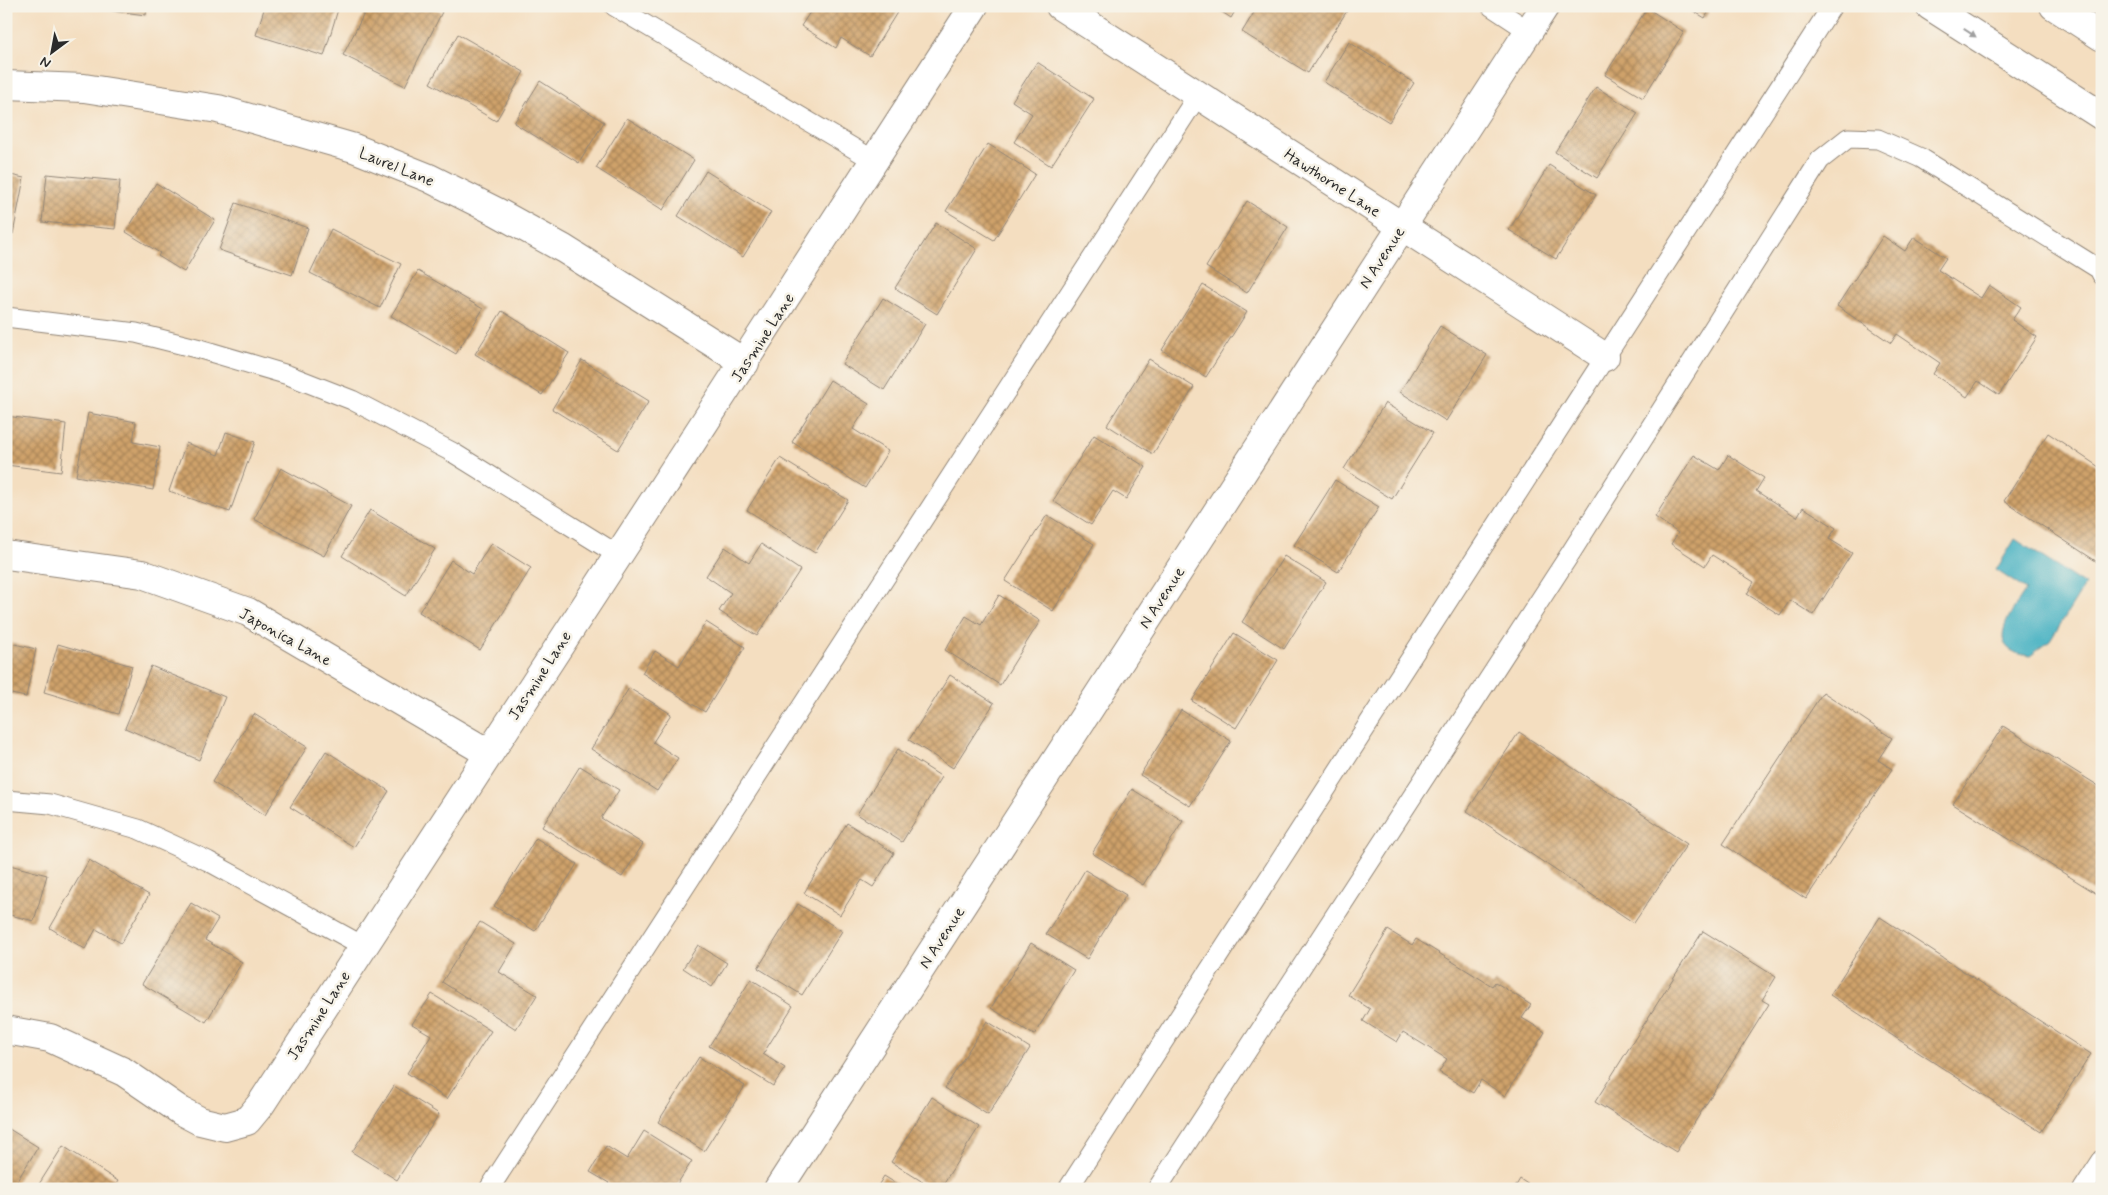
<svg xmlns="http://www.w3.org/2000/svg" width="2108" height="1195" font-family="Mynerve,sans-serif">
	<defs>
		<pattern id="building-cross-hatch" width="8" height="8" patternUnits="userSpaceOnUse" patternTransform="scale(1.25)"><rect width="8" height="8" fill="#cfa26b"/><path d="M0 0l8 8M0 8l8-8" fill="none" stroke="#a88458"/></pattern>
	</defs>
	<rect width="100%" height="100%" fill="#f7f3e8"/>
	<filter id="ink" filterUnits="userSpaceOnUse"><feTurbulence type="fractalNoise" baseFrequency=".02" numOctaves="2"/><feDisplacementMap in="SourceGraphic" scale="10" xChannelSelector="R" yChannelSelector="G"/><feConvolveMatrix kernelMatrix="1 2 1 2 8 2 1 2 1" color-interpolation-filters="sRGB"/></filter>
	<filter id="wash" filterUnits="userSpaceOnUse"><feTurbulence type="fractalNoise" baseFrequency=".0096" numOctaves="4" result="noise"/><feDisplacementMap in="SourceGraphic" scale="20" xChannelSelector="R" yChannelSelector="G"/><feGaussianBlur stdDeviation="1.12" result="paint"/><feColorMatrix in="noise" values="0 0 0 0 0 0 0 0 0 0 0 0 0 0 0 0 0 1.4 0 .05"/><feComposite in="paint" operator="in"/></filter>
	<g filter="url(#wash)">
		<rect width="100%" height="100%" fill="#f4dec0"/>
		<!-- water -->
		<path fill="#45b1c2" stroke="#386e76" d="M2015 539 2085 585 2050 641 2030 656C1981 650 2011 613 2026 590L1996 570Z"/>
		<g id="blocks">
			<!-- building -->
			<g fill="url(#building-cross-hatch)">
				<path d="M75 6H147L146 15Z"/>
				<path d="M265 6H339L324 56 256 35Z"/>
				<path d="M368 6H430L442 12 405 86 343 55Z"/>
				<path d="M814 6H901L870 56 841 38 836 48 801 26Z"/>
				<path d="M1213 6H1238L1231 18Z"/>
				<path d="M1258 6H1350L1308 73 1242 32Z"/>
				<path d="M1685 6H1712L1705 18Z"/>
				<path d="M1647 8 1684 32 1643 98 1605 75Z"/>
				<path d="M458 34 524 72 496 121 430 83Z"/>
				<path d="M1349 42 1414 83 1389 122 1324 82Z"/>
				<path d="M1037 62 1094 99 1051 166 1014 142 1032 114 1012 101Z"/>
				<path d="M540 81 604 122 579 163 514 123Z"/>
				<path d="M1596 87 1638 113 1597 178 1555 152Z"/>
				<path d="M627 118 694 160 663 210 596 168Z"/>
				<path d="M988 144 1035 174 994 240 946 211Z"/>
				<path d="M1549 165 1596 195 1556 259 1509 230Z"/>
				<path d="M706 171 771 212 743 257 678 216Z"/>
				<path d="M6 174 24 178 13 234 6 233Z"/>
				<path d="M47 174 120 181 115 229 42 222Z"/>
				<path d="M156 183 215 220 184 272 158 256 160 253 126 232Z"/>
				<path d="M1247 201 1288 227 1247 293 1206 267Z"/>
				<path d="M236 203 308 228 292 275 219 250Z"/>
				<path d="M936 223 977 249 937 314 895 288Z"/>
				<path d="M331 229 401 264 380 308 310 273Z"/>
				<path d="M1883 236 1905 251 1914 237 1946 258 1938 270 1981 298 1989 285 2021 307 2012 320 2037 337 1999 395 1978 381 1967 397 1933 374 1940 363 1897 334 1891 343 1837 306Z"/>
				<path d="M418 271 483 309 456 354 391 316Z"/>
				<path d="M1203 285 1247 312 1206 377 1162 350Z"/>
				<path d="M883 298 925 324 884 390 842 364Z"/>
				<path d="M502 311 569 353 542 395 475 354Z"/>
				<path d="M1440 326 1487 355 1446 421 1400 392Z"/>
				<path d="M1149 359 1194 387 1153 454 1107 425Z"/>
				<path d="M582 360 649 401 618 450 552 409Z"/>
				<path d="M830 380 869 404 853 429 888 451 865 488 792 442Z"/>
				<path d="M1385 403 1433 433 1392 499 1344 469Z"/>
				<path d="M88 413 136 422 133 442 160 447 153 490 76 476Z"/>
				<path d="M6 416 66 424 61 472 6 465Z"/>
				<path d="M226 432 255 442 230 512 169 491 186 443 218 455Z"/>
				<path d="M2048 433 2102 469V565L2004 501Z"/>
				<path d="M1094 435 1146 467 1126 499 1113 491 1091 525 1053 501Z"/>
				<path d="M1694 455 1719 470 1728 455 1764 478 1756 491 1797 517 1803 507 1836 528 1829 539 1852 553 1813 615 1790 600 1780 615 1747 594 1754 582 1712 555 1705 566 1671 544 1678 533 1655 517Z"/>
				<path d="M780 458 848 500 815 553 747 510Z"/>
				<path d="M281 468 351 506 324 556 254 519Z"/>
				<path d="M1335 480 1379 507 1338 572 1294 545Z"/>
				<path d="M370 510 435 549 406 596 342 556Z"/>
				<path d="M1047 515 1094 544 1053 611 1005 581Z"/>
				<path d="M491 543 531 568 480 650 419 612 451 560 472 574Z"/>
				<path d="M761 544 800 570 757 636 719 611 731 593 706 576 725 547 749 563Z"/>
				<path d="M1284 556 1326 582 1284 649 1242 622Z"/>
				<path d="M999 595 1040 621 1000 685 945 650 966 616 981 625Z"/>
				<path d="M706 622 745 647 705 712 642 673 655 651 679 666Z"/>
				<path d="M1234 633 1278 660 1236 728 1192 701Z"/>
				<path d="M6 642 36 649 26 697 6 693Z"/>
				<path d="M58 644 132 666 118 714 44 692Z"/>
				<path d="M151 666 225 697 199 760 125 728Z"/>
				<path d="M950 675 994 703 953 768 909 740Z"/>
				<path d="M629 688 671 714 653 742 678 758 657 791 591 749Z"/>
				<path d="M1823 692 1892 738 1878 760 1892 769 1806 899 1723 844Z"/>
				<path d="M1181 710 1231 741 1190 806 1140 775Z"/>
				<path d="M254 714 307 747 265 815 212 782Z"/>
				<path d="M2003 726 2102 788V897L1953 804Z"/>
				<path d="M1519 732 1687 844 1634 923 1467 811Z"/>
				<path d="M898 749 942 777 902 842 857 814Z"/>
				<path d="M326 751 389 791 354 847 290 807Z"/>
				<path d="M580 766 619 790 601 818 643 844 622 877 542 827Z"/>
				<path d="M1132 789 1183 821 1143 885 1092 853Z"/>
				<path d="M847 823 894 853 873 887 862 880 840 915 804 893Z"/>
				<path d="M536 838 577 864 535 931 494 906Z"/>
				<path d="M89 860 149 895 121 943 96 929 85 949 50 928Z"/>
				<path d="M6 864 47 875 34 921 6 914Z"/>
				<path d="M1085 870 1126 895 1087 959 1046 934Z"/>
				<path d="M191 903 218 919 205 940 242 962 206 1022 142 984Z"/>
				<path d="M798 904 842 931 802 995 758 968Z"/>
				<path d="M1880 917 2091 1054 2041 1132 1830 995Z"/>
				<path d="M480 922 516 944 499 972 537 995 516 1029 442 982Z"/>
				<path d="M1388 930 1412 945 1416 939 1492 986 1495 982 1531 1005 1522 1018 1545 1032 1505 1096 1481 1080 1473 1093 1439 1072 1447 1059 1403 1032 1397 1042 1363 1021 1370 1009 1348 995Z"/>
				<path d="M1703 931 1776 977 1762 1000 1769 1004 1676 1152 1595 1102Z"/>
				<path d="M1031 943 1074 970 1034 1035 991 1008Z"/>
				<path d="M698 945 727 963 712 987 683 968Z"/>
				<path d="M751 979 793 1006 763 1054 785 1068 773 1086 709 1046Z"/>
				<path d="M432 994 491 1031 447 1099 407 1073 431 1035 412 1024Z"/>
				<path d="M987 1021 1030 1048 988 1115 945 1088Z"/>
				<path d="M699 1057 745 1086 704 1151 658 1122Z"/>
				<path d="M394 1086 439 1114 397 1180 352 1152Z"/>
				<path d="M932 1097 979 1127 940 1189H934L891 1162Z"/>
				<path d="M6 1127 38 1147 12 1189H6Z"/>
				<path d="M644 1131 692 1161 674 1189H605L609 1183 590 1172 606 1146 627 1159Z"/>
				<path d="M63 1146 118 1181 113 1189H36Z"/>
				<path d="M884 1176 905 1189H876Z"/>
				<path d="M1520 1179 1535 1189H1514Z"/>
			</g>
		</g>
	</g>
	<g filter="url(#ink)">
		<use href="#blocks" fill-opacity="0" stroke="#908476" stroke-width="1"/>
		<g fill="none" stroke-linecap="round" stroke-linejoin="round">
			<!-- service casing -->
			<g stroke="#908476" stroke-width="21">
				<g id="service">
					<path d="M614 6 875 161"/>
					<path d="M1491 6 1529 31"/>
					<path d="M6 317 136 333 200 349 288 375 352 400 452 452 618 555"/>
					<path d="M6 800 50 804 138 829 208 861 363 946"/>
					<path d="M489 1189 1198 95"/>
					<path d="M1068 1189 1832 6"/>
					<path d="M1157 1189 1570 554 1820 160 1848 138 1878 139 1921 158 2099 269 2102 275"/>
					<path d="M2083 1189 2102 1160"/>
				</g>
			</g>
			<!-- minor casing -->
			<g stroke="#908476" stroke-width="30">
				<g id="minor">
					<path d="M1060 6 1605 357"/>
					<path d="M6 85 84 88 218 109 354 148 429 178 497 212 564 249 745 363"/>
					<path d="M6 555 142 574 248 612 488 753"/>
					<path d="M6 1030 50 1038 124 1072 181 1111 200 1121 225 1127 247 1121 261 1104C498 737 739 374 974 6"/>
					<path d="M778 1189 1545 6"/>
				</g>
			</g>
			<!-- secondary casing -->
			<g stroke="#908476" stroke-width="30">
				<g id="secondary">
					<path d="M1930 6 2102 116"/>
					<path d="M2054 6 2102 37"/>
				</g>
			</g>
			<!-- service -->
			<use href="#service" stroke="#fff" stroke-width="19"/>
			<!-- minor -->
			<use href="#minor" stroke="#fff" stroke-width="28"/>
			<!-- secondary -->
			<use href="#secondary" stroke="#fff" stroke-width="28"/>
		</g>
		<!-- one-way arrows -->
		<defs><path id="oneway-solid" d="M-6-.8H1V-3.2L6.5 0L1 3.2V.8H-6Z" transform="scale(1.25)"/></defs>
		<use fill="#a0a0a0" href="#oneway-solid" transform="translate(1970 33) rotate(33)"/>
	</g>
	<g text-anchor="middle" stroke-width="5" stroke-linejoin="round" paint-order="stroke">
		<!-- street labels -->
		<g font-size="16" fill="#2b2b2b" stroke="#f7f3e8">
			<text transform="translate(397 166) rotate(22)" y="6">Laurel Lane</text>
			<text transform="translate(1333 182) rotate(33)" y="6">Hawthorne Lane</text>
			<text transform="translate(1381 257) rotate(-57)" y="6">N Avenue</text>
			<text transform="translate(762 337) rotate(-57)" y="6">Jasmine Lane</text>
			<text transform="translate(1161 597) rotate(-57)" y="6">N Avenue</text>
			<text transform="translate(286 636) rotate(29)" y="6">Japonica Lane</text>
			<text transform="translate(539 675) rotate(-57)" y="6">Jasmine Lane</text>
			<text transform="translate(941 937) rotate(-57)" y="6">N Avenue</text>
			<text transform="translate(318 1015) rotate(-57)" y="6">Jasmine Lane</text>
		</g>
	</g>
	<!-- margin -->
	<rect width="2108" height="1195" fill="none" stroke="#f7f3e8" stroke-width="25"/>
	<!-- north arrow -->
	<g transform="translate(52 52) rotate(212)" stroke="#f7f3e8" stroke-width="4" paint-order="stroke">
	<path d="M0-4L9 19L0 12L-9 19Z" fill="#2b2b2b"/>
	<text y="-8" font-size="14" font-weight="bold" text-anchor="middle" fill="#2b2b2b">N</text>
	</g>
</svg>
